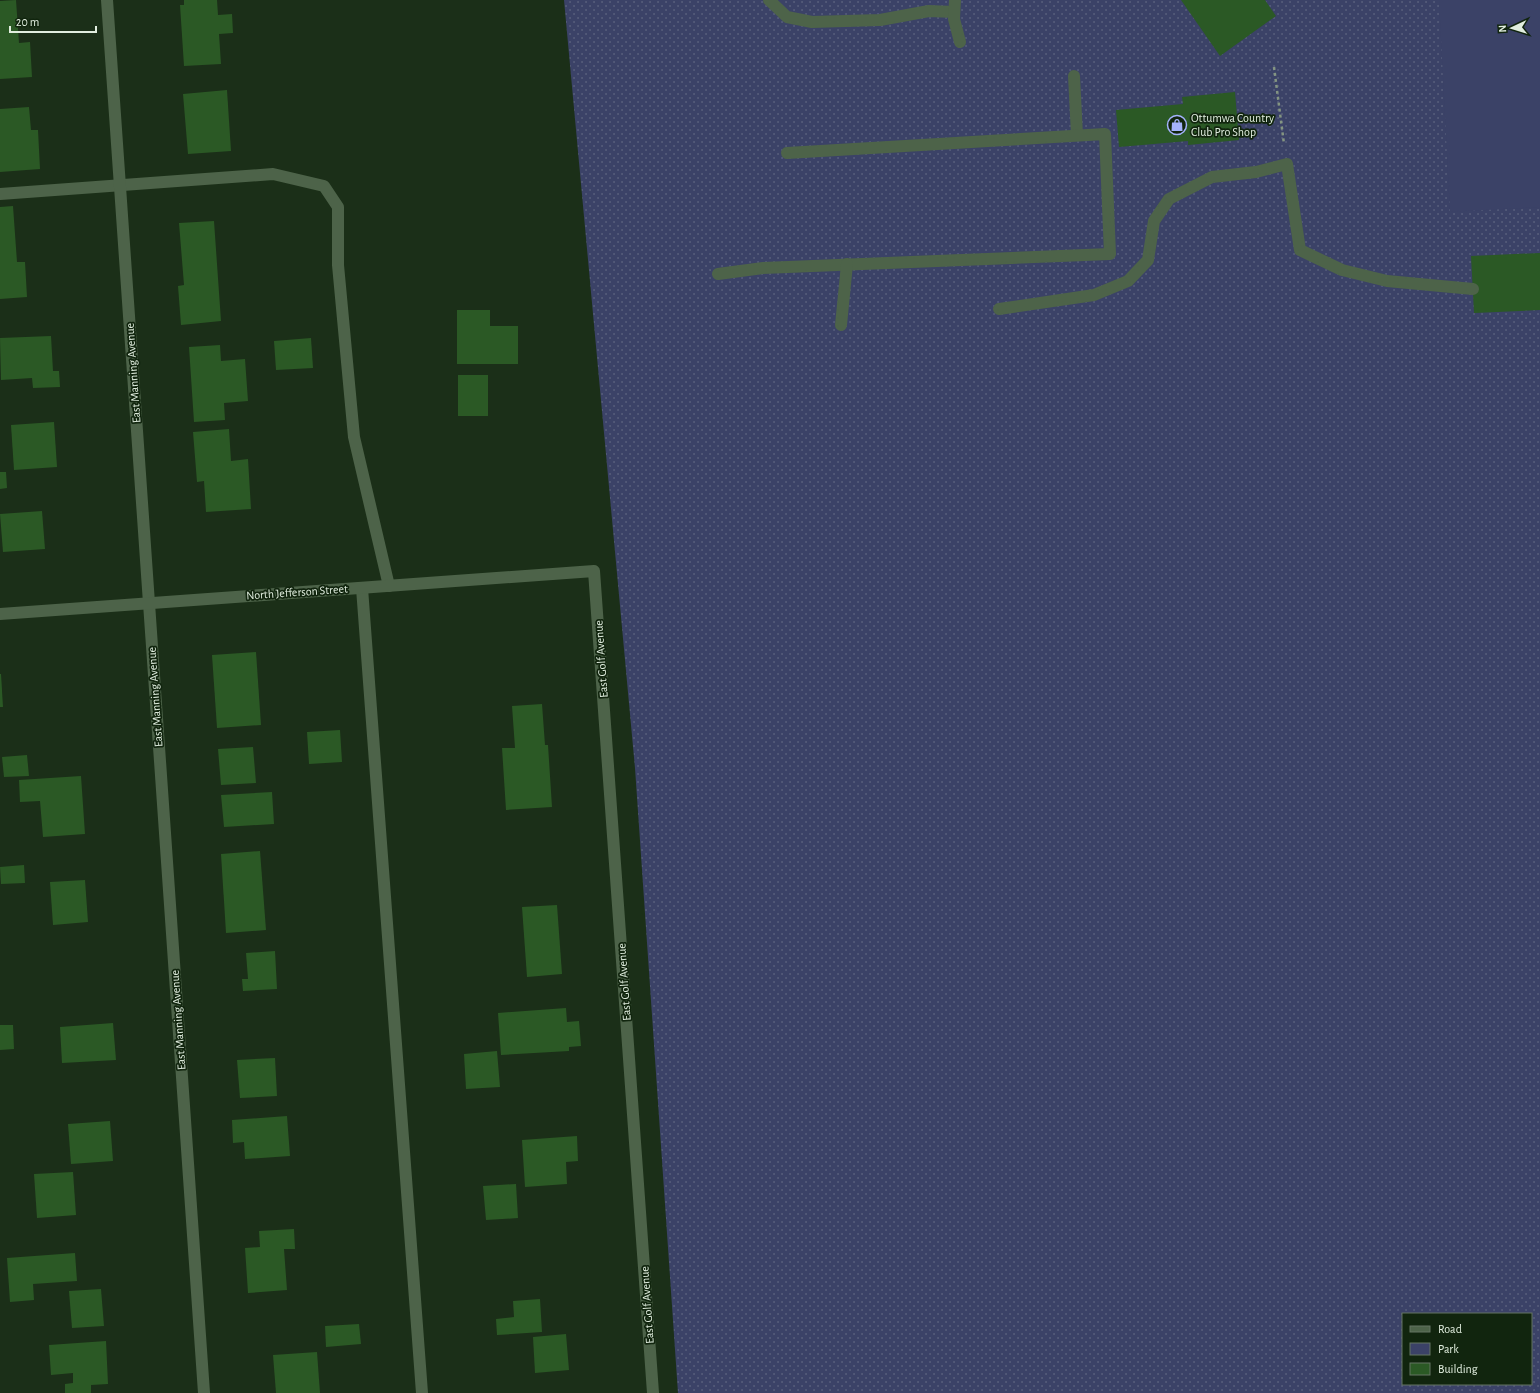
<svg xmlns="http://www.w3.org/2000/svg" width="1540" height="1393" font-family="'Alegreya Sans',sans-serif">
	<defs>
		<pattern id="grass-dots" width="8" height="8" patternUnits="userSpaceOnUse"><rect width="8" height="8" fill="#3b4267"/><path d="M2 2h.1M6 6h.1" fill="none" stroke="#575e7c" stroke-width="1.8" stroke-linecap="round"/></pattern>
	</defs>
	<rect width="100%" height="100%" fill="#1b2f18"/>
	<!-- grass -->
	<path fill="url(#grass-dots)" fill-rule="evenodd" d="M564 0H1540V1393H678L635 768ZM1403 1314H1531V1384H1403Z"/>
	<!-- park -->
	<path fill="#3b4267" d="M1439 0H1540V207L1450 212Z"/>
	<!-- building -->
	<g fill="#2b5925">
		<path d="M16 0 19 43 30 42 32 77 0 79V1Z"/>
		<path d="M184 0H217L218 15 232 14 233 33 219 34 221 64 184 66 180 5H184Z"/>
		<path d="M1181 0H1265L1276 16 1220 56Z"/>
		<path d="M227 90 231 151 188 154 183 94Z"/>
		<path d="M1235 92 1239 140 1188 145V141L1119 147 1116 110 1183 104 1182 97Z"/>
		<path d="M29 107 31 130H38L40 169 0 172V109Z"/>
		<path d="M13 206 17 262H25L27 297 0 299V207Z"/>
		<path d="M214 221 221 321 181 325 178 286 184 285 179 223Z"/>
		<path d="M1540 253V310L1474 313 1471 256Z"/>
		<path d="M457 310H490V326H518V364H457Z"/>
		<path d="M51 336 53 371H59L60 387 33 388 32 378 1 380 0 338Z"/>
		<path d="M311 338 313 368 276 370 274 341Z"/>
		<path d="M220 345 221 361 245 359 248 401 224 403 225 420 194 422 189 347Z"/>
		<rect x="458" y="375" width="30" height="41"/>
		<path d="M54 422 57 467 14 470 11 425Z"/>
		<path d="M229 429 231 461 248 459 251 509 206 512 204 481 197 482 193 432Z"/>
		<path d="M0 472H6L7 488 0 489Z"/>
		<path d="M42 511 45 549 3 552 0 514Z"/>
		<path d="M256 652 261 725 217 728 212 655Z"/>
		<path d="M0 674H1L3 707H0Z"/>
		<path d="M542 704 545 745H548L552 807 506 810 502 748H515L512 706Z"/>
		<path d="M340 730 342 762 309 764 307 732Z"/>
		<path d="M253 747 256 783 221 785 218 749Z"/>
		<path d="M27 755 29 776 4 777 2 757Z"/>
		<path d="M81 776 85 834 43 837 40 801 20 802 19 780Z"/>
		<path d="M272 792 274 824 224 827 221 795Z"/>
		<path d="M260 851 266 930 226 933 221 854Z"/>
		<path d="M24 865 25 883 1 884 0 867Z"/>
		<path d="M85 880 88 922 53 925 50 882Z"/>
		<path d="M557 905 562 974 527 977 522 907Z"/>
		<path d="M275 951 277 989 243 991 242 979H248L246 953Z"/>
		<path d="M566 1008 567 1022 579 1021 581 1046 569 1047V1051L501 1055 498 1013Z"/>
		<path d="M113 1023 116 1060 62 1063 60 1027Z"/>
		<path d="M0 1025H13L14 1049 0 1050Z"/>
		<path d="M497 1051 500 1087 466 1089 464 1054Z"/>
		<path d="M275 1058 277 1096 240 1098 237 1060Z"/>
		<path d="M287 1116 290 1156 245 1159 244 1142 233 1143 232 1120Z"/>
		<path d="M110 1121 113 1161 71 1164 68 1124Z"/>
		<path d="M577 1136 578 1161 566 1162 567 1184 525 1187 522 1140Z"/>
		<path d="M73 1172 76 1215 37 1218 34 1174Z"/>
		<path d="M516 1184 518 1218 486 1220 483 1186Z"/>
		<path d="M294 1229 295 1249H284L287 1290 248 1293 245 1248 260 1247 259 1231Z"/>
		<path d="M75 1253 77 1281 33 1284 34 1300 10 1302 7 1258Z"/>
		<path d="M101 1289 104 1326 72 1328 69 1291Z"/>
		<path d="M540 1299 542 1332 497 1335 496 1319 514 1317 513 1301Z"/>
		<path d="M359 1324 361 1344 326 1347 325 1326Z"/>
		<path d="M566 1334 569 1370 535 1373 533 1337Z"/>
		<path d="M106 1341 108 1384 91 1385V1393H65V1384L73 1383V1373L51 1375 49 1345Z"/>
		<path d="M317 1352 320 1393H276L273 1355Z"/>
	</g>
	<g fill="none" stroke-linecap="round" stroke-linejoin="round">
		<!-- path -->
		<path stroke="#849582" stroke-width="2.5" stroke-dasharray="3 3" stroke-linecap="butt" d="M1274 67 1284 144"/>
		<!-- service -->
		<g stroke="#4d6349" stroke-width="12">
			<path d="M769 0 787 17 812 22 880 20 929 11 954 12"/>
			<path d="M955 0 954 19 960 42"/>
			<path d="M1074 76 1077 135"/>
			<path d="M0 194 273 174 324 186 338 207V265L354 437 389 586"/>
			<path d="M718 274 763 268 1110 254 1105 134 787 153"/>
			<path d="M999 309 1094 295 1128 281 1148 260 1154 221 1169 199 1212 177 1256 172 1287 164 1300 250 1342 270 1387 281 1473 289"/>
			<path d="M841 325 847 264"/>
			<path d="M362 588 422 1393"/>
		</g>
		<!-- minor -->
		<g stroke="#4d6349" stroke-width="12">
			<path d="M107 0 204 1393"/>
			<path d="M0 614 594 571 653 1393"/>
		</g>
	</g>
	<!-- icons -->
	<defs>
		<g id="shop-ring" transform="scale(1)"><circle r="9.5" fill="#11250e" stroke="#a4b2fc" stroke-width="1.5"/><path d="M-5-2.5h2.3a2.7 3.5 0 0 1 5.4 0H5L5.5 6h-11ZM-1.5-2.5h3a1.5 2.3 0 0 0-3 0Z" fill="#a4b2fc"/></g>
	</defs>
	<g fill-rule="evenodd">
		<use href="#shop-ring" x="1177" y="125"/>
	</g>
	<g text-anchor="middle" stroke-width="3.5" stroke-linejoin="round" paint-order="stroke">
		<!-- poi labels -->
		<g font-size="12" fill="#e1eedf" stroke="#11250e" text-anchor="start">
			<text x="1191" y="122">Ottumwa Country<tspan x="1191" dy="14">Club Pro Shop</tspan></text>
		</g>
		<!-- street labels -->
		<g font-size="12" fill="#e1eedf" stroke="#11250e">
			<text transform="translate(133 373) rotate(-94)" y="4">East Manning Avenue</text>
			<text transform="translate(297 592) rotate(-4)" y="4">North Jefferson Street</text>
			<text transform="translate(601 659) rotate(-94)" y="4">East Golf Avenue</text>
			<text transform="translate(155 697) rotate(-94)" y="4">East Manning Avenue</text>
			<text transform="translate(624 982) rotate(-94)" y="4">East Golf Avenue</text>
			<text transform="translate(178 1020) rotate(-94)" y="4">East Manning Avenue</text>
			<text transform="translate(647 1305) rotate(-94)" y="4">East Golf Avenue</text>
		</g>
	</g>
	<!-- legend -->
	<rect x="1402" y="1313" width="130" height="72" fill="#11250e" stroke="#647562"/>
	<rect x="1410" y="1326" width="20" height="6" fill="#4d6349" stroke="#647562"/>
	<text x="1438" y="1333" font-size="12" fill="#e1eedf">Road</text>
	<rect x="1410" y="1343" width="20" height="12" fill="#3b4267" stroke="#647562"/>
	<text x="1438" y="1353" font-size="12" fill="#e1eedf">Park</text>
	<rect x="1410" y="1363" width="20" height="12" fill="#2b5925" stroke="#647562"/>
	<text x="1438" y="1373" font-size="12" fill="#e1eedf">Building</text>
	<!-- north arrow -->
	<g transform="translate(1512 28) rotate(266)" stroke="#11250e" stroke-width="3" paint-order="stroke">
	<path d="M0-3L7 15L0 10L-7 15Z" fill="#e1eedf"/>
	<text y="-6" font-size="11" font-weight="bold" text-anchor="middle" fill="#e1eedf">N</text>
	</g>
	<!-- scale -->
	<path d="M10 26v6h86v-6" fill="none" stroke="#e1eedf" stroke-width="2"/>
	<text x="16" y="26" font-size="12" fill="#e1eedf" stroke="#11250e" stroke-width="3" paint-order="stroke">20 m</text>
</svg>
